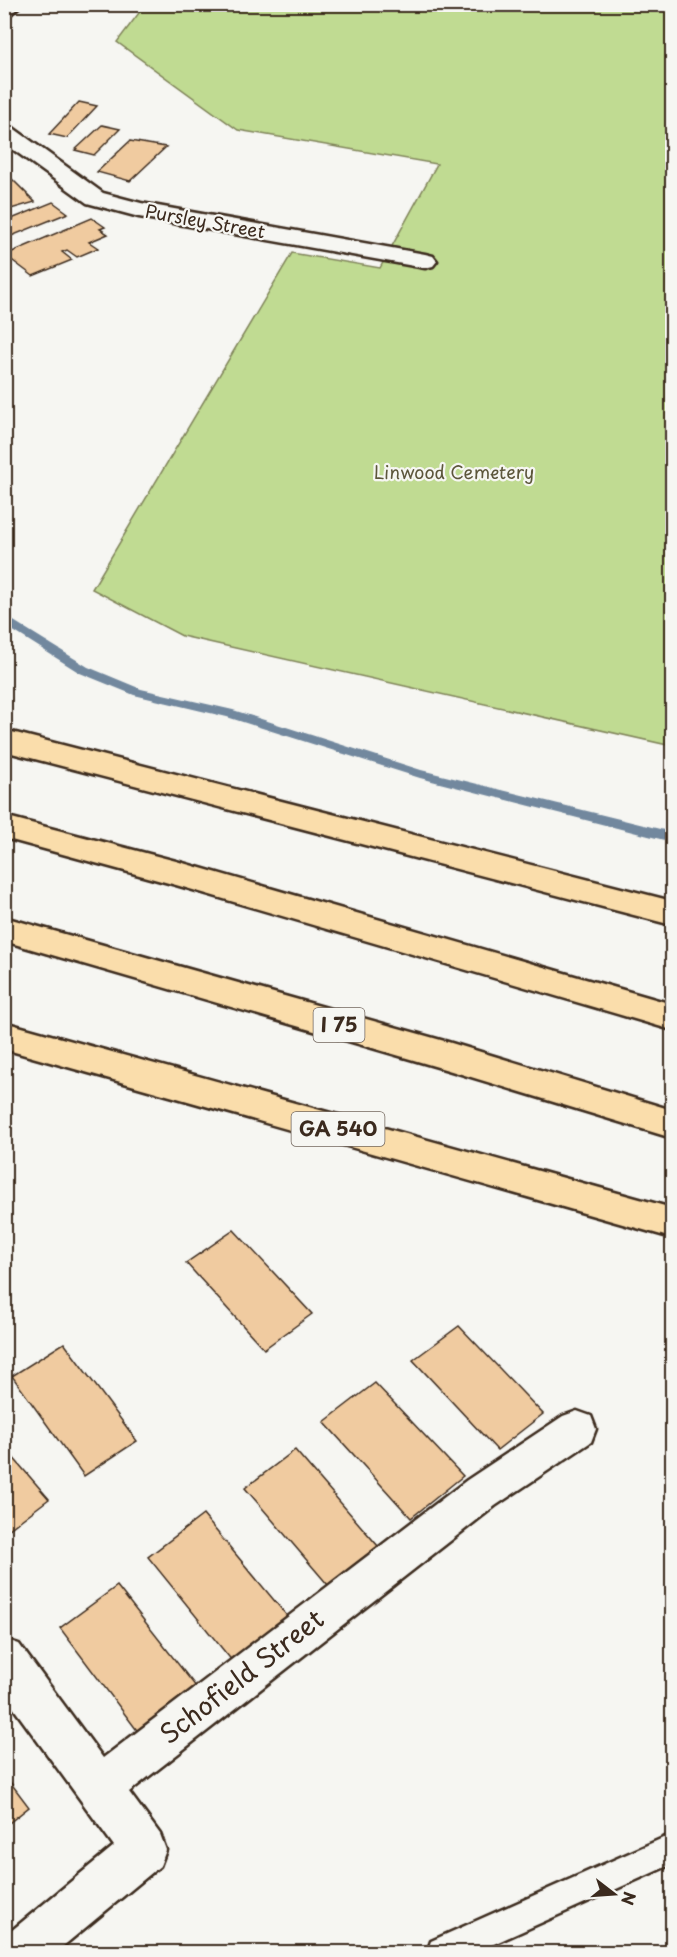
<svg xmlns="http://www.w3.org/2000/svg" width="677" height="1957" font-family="'Playpen Sans',sans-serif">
	<rect width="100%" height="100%" fill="#f6f6f2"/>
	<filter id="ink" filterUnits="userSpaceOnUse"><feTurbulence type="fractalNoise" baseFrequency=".0167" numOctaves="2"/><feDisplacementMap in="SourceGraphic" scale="12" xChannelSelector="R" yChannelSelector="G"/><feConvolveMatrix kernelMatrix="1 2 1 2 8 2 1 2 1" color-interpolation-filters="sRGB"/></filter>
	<g filter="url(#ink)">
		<!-- green -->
		<path fill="#c0db92" stroke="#7e8258" stroke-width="1.5" d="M145 5H672V746L182 636 92 589 292 253 380 268 437 164 238 130 117 42Z"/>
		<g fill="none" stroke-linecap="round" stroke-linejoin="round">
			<!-- stream -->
			<path fill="#72889e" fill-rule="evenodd" d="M4 615 88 667 141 689 233 710 421 770 672 832V842L420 778 227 717 134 695 80 673 4 625Z"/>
		</g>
		<!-- building -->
		<g fill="#f0cba0" stroke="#3b2a1e" stroke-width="1.5">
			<path d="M79 102 97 106 67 138 49 134Z"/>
			<path d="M102 125 120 129 94 155 75 150Z"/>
			<path d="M130 141 166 147 130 181 97 172Z"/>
			<path d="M12 179 35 202 4 211V181Z"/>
			<path d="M53 202 68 213 4 239V222Z"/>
			<path d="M92 218 105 227 100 229 108 234 89 242 98 248 77 257 67 250 62 252 72 260 33 276 5 255Z"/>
			<path d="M234 1230 312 1314 264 1349 186 1263Z"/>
			<path d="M459 1326 543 1414 497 1450 413 1360Z"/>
			<path d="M64 1343 137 1441 84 1476 12 1376Z"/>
			<path d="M375 1383 463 1476 411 1518 324 1422Z"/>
			<path d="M4 1447 49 1499 4 1533Z"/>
			<path d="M295 1450 378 1546 328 1585 245 1488Z"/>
			<path d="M203 1515 288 1617 233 1662 148 1557Z"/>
			<path d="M117 1586 197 1688 139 1733 60 1628Z"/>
			<path d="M4 1774 29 1807 4 1827Z"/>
		</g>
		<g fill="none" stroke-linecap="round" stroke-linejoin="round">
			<!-- service casing -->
			<g stroke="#3b2a1e" stroke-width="5">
				<path id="service" d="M672 1834V1864L476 1952H427L431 1941Z"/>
			</g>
			<!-- minor casing -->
			<g stroke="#3b2a1e" stroke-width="5">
				<g id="minor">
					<path d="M4 4H22L11 14 4 16Z"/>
					<path d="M4 126 12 127 103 193 141 203 425 254 433 256 437 261 433 266 425 268 139 217 87 203 4 143Z"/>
					<path d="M577 1411 591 1416 596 1429 591 1442 495 1506 129 1792 160 1834 166 1850 160 1866 56 1952H4L5 1936 114 1846 4 1695V1639L19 1644 103 1758 467 1480 563 1416Z"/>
				</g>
			</g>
			<!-- motorway casing -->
			<g stroke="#3b2a1e" stroke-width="5">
				<g id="motorway">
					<path d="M4 730 672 901V925L4 751Z"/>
					<path d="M4 816 176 861 672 1004V1030L176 885 4 838Z"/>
					<path d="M4 917 448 1042 672 1110V1138L448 1070 4 941Z"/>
					<path d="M4 1022 672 1208V1238L4 1049Z"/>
				</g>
			</g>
			<!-- service -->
			<use href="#service" fill="#f6f6f2" fill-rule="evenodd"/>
			<!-- minor -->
			<use href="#minor" fill="#f6f6f2" fill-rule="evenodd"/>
			<!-- motorway -->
			<use href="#motorway" fill="#faddab" fill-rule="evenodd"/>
		</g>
	</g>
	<g text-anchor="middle" stroke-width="4.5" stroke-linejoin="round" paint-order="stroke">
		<!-- far-street labels -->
		<g font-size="18" fill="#3b2a1e" stroke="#f6f6f2">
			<text transform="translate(205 222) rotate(10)" y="6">Pursley Street</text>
		</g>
		<!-- far-park labels -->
		<g font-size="18" fill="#5c563b" stroke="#f6f6f2">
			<text x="454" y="479">Linwood Cemetery</text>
		</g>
		<!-- shield labels -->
		<g fill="#f6f6f2" stroke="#73675e" stroke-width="1.5">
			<rect x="313.5" y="1008" width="51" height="34" rx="4.5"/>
			<rect x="291.5" y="1112" width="93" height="34" rx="4.5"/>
		</g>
		<g font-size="20" font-weight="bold" fill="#3b2a1e">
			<text x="339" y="1032">I 75</text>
			<text x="338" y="1136">GA 540</text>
		</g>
		<!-- near-street labels -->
		<g font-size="26" fill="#3b2a1e" stroke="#f6f6f2">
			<text transform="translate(242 1677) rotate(-38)" y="9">Schofield Street</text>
		</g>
	</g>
	<!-- margin -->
	<rect width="677" height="1957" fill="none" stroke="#f6f6f2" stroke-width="24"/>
	<rect x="12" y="12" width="653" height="1933" fill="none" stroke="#3b2a1e" stroke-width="2" filter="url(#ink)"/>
	<!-- north arrow -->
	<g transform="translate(614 1894) rotate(107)" stroke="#f6f6f2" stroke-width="4.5" paint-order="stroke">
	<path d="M0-4.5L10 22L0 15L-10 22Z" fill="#3b2a1e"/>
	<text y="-9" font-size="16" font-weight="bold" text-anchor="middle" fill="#3b2a1e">N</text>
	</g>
</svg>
